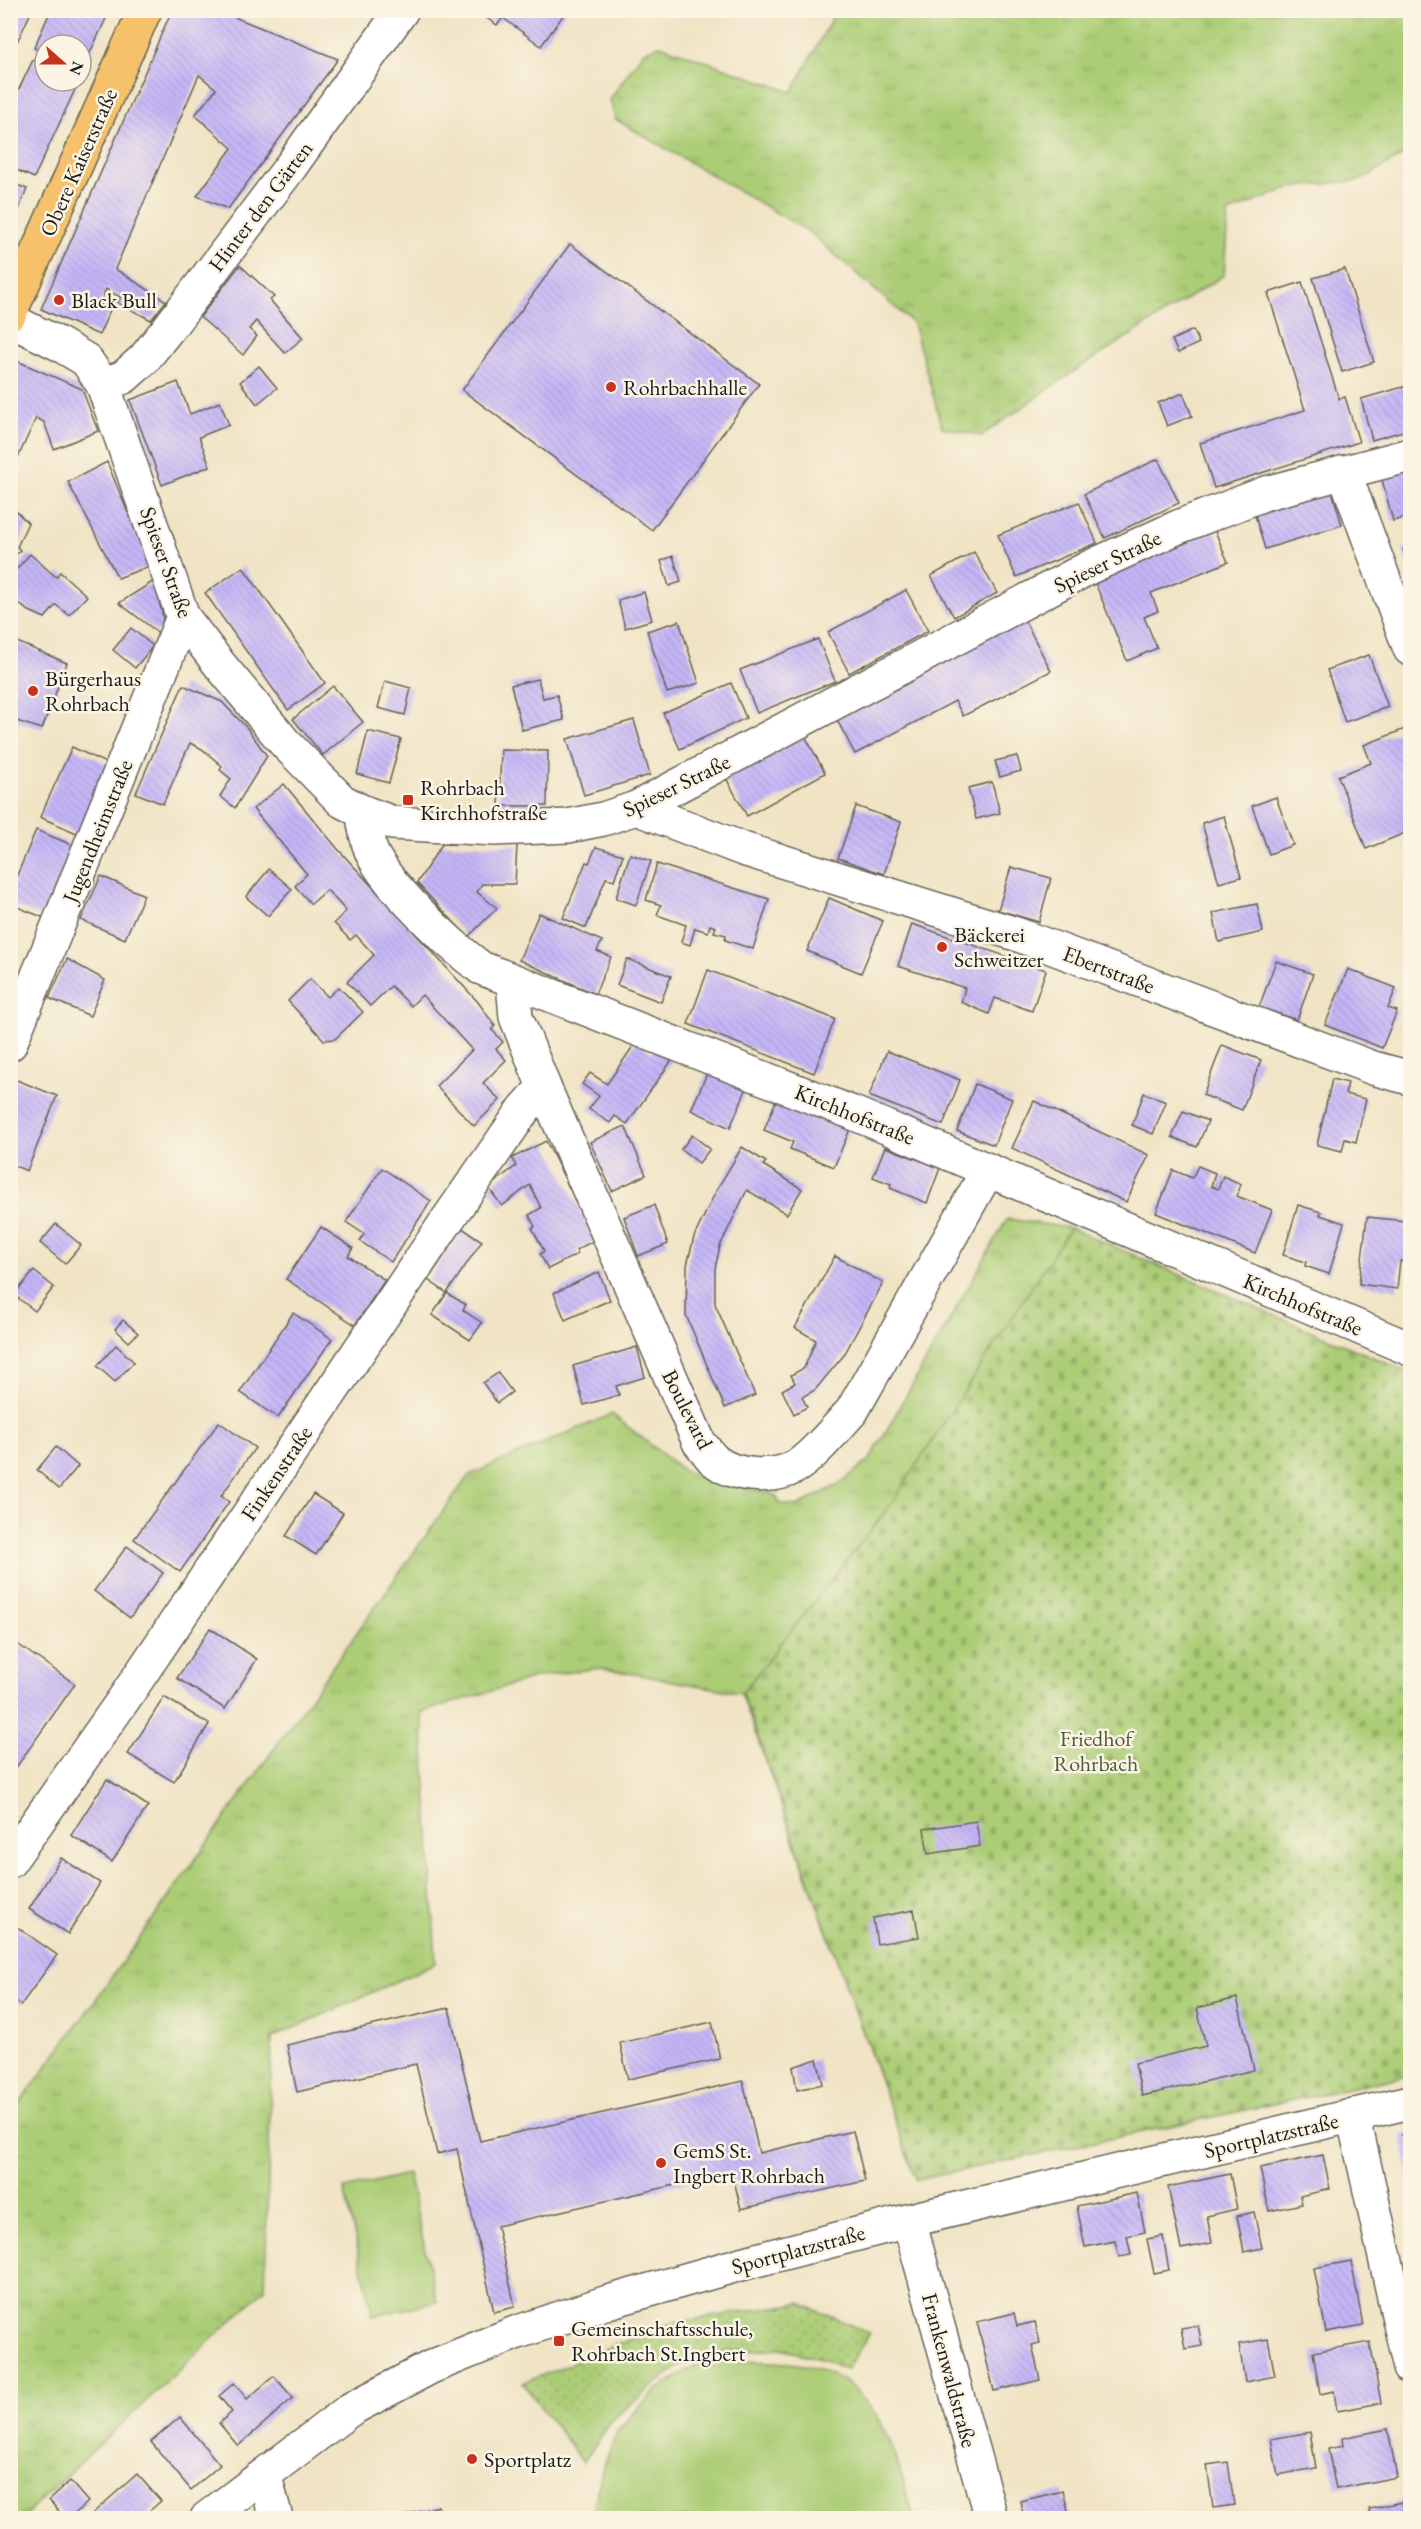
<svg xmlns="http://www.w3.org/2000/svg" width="1421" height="2529" font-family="'EB Garamond',serif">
	<defs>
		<pattern id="grass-tufts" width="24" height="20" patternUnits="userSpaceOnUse" patternTransform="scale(1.5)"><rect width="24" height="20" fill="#accd76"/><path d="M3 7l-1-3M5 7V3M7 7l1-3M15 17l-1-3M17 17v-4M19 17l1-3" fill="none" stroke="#93af66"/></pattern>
		<pattern id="cemetery-stones" width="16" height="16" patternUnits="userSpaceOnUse" patternTransform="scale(1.5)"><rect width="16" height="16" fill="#accd76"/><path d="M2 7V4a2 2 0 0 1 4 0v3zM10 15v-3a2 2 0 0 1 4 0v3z" fill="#93af66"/></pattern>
		<pattern id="park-dots" width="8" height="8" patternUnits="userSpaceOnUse" patternTransform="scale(1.5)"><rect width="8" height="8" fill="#accd76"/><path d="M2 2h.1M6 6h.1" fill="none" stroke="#93af66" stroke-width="1.8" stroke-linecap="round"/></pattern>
		<pattern id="building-back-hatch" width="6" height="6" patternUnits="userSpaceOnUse" patternTransform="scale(1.5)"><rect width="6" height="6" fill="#c5b6f7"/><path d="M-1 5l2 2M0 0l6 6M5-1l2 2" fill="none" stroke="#a99cd3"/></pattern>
	</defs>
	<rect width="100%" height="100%" fill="#fcf5e5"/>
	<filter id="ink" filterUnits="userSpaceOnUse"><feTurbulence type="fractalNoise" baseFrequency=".0167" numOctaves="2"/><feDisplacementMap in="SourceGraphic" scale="12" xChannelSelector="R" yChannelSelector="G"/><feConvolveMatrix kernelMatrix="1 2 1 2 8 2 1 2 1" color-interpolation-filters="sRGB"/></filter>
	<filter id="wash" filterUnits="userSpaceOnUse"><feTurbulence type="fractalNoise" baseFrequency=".008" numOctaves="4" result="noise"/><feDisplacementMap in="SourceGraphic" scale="24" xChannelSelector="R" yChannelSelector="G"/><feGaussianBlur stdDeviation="1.35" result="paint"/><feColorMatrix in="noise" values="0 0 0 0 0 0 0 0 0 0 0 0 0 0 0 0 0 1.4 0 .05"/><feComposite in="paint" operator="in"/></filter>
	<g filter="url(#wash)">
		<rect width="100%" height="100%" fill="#f0e4c5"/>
		<!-- grass -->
		<g fill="url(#grass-tufts)" stroke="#647449" stroke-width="1.5">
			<path d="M836 11H1410V151L1361 180 1289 188 1228 213 1224 275 1073 372 981 436 942 427 913 323 808 231 615 119 610 99 643 52 660 45 792 92Z"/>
			<path d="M1007 1219 1070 1228 1410 1373V2075L916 2180 741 1693 599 1668 541 1676 422 1712 436 1963 272 2038 265 2289 22 2518H11V2115L94 2002 469 1475 612 1414 684 1471 775 1495 781 1504 797 1506 836 1486 869 1461Z"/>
		</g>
		<!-- cemetery -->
		<path fill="url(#cemetery-stones)" stroke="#647449" stroke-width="1.5" d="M1070 1228 1410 1373V2075L916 2180 742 1693 890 1506Z"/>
		<!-- park -->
		<path fill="url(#park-dots)" stroke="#647449" stroke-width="1.5" d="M800 2303 869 2333 847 2369 825 2360 782 2349 727 2352 678 2366 613 2419 583 2463 523 2383 671 2323Z"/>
		<!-- pitch -->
		<g fill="#accd76" stroke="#647449" stroke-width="1.5">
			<path d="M408 2174 437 2302 373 2316 344 2189Z"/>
			<path d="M704 2361C734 2362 767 2360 797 2364 879 2375 894 2452 914 2518H592L602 2470 618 2430 656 2390Z"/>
		</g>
		<g id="blocks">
			<!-- building -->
			<g fill="url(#building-back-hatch)">
				<path d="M12 10H32L10 57V14Z"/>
				<path d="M51 10H110L81 72V45H45V53L34 48Z"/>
				<path d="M172 10H217L338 59 228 209 197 196 232 148 195 115 216 89 199 75 115 269 166 301 151 320 118 303 120 297 106 289 100 303 111 308 99 335 41 309Z"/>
				<path d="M490 10H567L541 46 503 18 497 25 485 17Z"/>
				<path d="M33 60 45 65V81H79L34 178 10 167V108Z"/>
				<path d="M10 182 27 189 11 229H10Z"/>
				<path d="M570 244 759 384 652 530 462 390Z"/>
				<path d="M240 265 274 297 270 300 303 338 285 353 256 321 249 329 257 336 243 355 200 317Z"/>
				<path d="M1345 269 1374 362 1342 372 1313 278Z"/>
				<path d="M1302 282 1339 399 1345 397 1359 442 1214 488 1200 443 1305 410 1268 293Z"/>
				<path d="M1193 330 1199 343 1178 353 1172 340Z"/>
				<path d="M17 361 82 389 98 431 54 449 44 422 36 418 10 475V376Z"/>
				<path d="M259 366 277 388 257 404 240 382Z"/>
				<path d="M178 382 190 414 220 402 229 425 199 437 210 466 162 485 130 400Z"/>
				<path d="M1410 385V429L1372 440 1361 399Z"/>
				<path d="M1183 393 1192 416 1167 426 1158 403Z"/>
				<path d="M1158 459 1179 503 1105 538 1084 494Z"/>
				<path d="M107 462 150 566 118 578 68 482Z"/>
				<path d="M1410 468V516L1393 521 1381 476Z"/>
				<path d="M1332 491 1342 525 1265 549 1255 515Z"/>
				<path d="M1079 502 1097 543 1016 577 998 535Z"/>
				<path d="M10 505 28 523 17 547 20 550 10 562Z"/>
				<path d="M1215 531 1228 562 1151 593 1158 611 1144 617 1157 648 1127 661 1094 580Z"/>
				<path d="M1410 547V569L1403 550Z"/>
				<path d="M974 552 997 593 954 617 931 576Z"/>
				<path d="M30 554 56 577 60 572 87 596 69 615 56 605 45 618 27 610 10 596V567L15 571Z"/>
				<path d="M673 556 681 582 669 586 661 561Z"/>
				<path d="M243 567 325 683 288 710 205 593Z"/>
				<path d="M154 581 163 617 160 634 119 603Z"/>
				<path d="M906 590 928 631 849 673 828 632Z"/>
				<path d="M644 592 652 620 625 628 618 600Z"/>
				<path d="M1024 619 1051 671 963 716 955 701 855 754 836 718Z"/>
				<path d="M679 621 699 683 667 693 647 631Z"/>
				<path d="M131 628 153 646 135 668 113 650Z"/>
				<path d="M10 639 67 663 42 729 10 719Z"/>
				<path d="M818 639 835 681 757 713 740 670Z"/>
				<path d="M1369 655 1388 707 1345 722 1327 670Z"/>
				<path d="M538 679 543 698 557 695 564 720 522 730 511 685Z"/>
				<path d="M385 681 411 688 405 715 378 708Z"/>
				<path d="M731 683 746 718 680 749 663 713Z"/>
				<path d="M183 685 222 702 247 728 267 756 235 808 220 796 231 779 220 770 222 766 202 749 190 743 163 804 136 793Z"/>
				<path d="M333 686 363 722 323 755 293 719Z"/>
				<path d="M634 720 650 775 584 795 567 739Z"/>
				<path d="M1405 729 1410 744V777L1406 779 1410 792V831L1366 849 1338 776 1371 763 1364 745Z"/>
				<path d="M368 731 401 739 389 783 357 774Z"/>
				<path d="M805 736 825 773 747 816 726 778Z"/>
				<path d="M72 747 112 766 81 835 40 817Z"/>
				<path d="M501 750 548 751 547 806H499Z"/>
				<path d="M1017 756 1021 771 1000 777 995 761Z"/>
				<path d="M992 782 1000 813 976 819 968 788Z"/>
				<path d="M284 784 337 848 478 1002 495 1026 492 1030 503 1042 496 1049 506 1060 483 1083 500 1100 474 1126 436 1086 472 1050 422 995 411 1006 391 986 370 1006 347 982 374 955 356 935 350 940 334 923 346 911 327 890 311 904 295 886 307 874 253 809Z"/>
				<path d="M1276 797 1293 845 1269 854 1252 806Z"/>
				<path d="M856 806 901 822 884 874 838 858Z"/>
				<path d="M1224 816 1241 877 1219 883 1202 823Z"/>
				<path d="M36 830 77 847 47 919 10 904V892Z"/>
				<path d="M442 844 517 845 515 884H482L477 892 497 908 468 937 417 883Z"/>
				<path d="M596 847 623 855 614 880 606 878 586 928 563 918 586 862 589 863Z"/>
				<path d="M630 854 651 861 636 905 616 898Z"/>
				<path d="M657 864 769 899 753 949 725 940 726 935 714 932 716 927 710 925 708 932 695 928 690 945 681 942 686 925 657 915 661 905 646 900Z"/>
				<path d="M1011 867 1051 878 1039 922 998 910Z"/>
				<path d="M269 869 292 889 268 916 246 897Z"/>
				<path d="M101 876 144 895 125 939 81 920Z"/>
				<path d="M829 898 883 921 861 973 807 951Z"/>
				<path d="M1257 904 1263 932 1219 942 1213 913Z"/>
				<path d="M539 913 602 941 597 951 611 957 595 994 519 960Z"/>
				<path d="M912 924 1046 970 1032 1011 995 998 989 1014 961 1002 965 988 898 966Z"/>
				<path d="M67 959 105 980 90 1016 49 998Z"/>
				<path d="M627 959 671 976 661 1002 617 985Z"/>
				<path d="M1276 961 1313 974 1297 1020 1259 1007Z"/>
				<path d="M1348 969 1396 988 1388 1008 1397 1011 1382 1048 1325 1025Z"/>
				<path d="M708 970 835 1019 814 1073 688 1024Z"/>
				<path d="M310 979 328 997 339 987 363 1012 335 1039 324 1040 288 1001Z"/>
				<path d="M10 981 21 985 10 1011Z"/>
				<path d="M636 1042 652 1053 655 1048 672 1060 627 1124 615 1116 610 1123 589 1109 599 1096 582 1084 590 1073 607 1084Z"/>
				<path d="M1222 1045 1261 1060 1242 1110 1203 1095Z"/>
				<path d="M887 1051 960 1080 943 1125 869 1096Z"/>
				<path d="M709 1069 748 1085 730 1128 691 1110Z"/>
				<path d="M14 1079 57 1096 27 1171 10 1164V1088Z"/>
				<path d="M1332 1079 1348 1083 1345 1094 1366 1099 1356 1142 1345 1139 1342 1151 1317 1145Z"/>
				<path d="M975 1084 1012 1099 994 1145 957 1131Z"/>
				<path d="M1144 1093 1166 1102 1153 1134 1132 1125Z"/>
				<path d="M777 1098 850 1129 834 1167 790 1149 793 1142 764 1130Z"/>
				<path d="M1034 1101 1149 1155 1126 1202 1012 1148Z"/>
				<path d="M1183 1111 1208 1121 1197 1147 1172 1137Z"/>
				<path d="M625 1126 646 1175 612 1191 590 1142Z"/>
				<path d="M692 1135 710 1149 699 1163 681 1149Z"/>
				<path d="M546 1141 595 1240 576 1250 578 1254 548 1269 540 1254 544 1251 532 1228 535 1227 529 1215 541 1208 530 1185 502 1206 488 1187 516 1166 512 1158Z"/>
				<path d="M742 1147 766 1162 763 1165 802 1189 787 1214 747 1190 720 1246 715 1269V1304L755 1395 725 1408 686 1315 687 1265 694 1237 716 1191Z"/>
				<path d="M885 1147 940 1168 927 1203 890 1188 891 1184 873 1177Z"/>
				<path d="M1198 1166 1215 1173 1211 1186 1218 1189 1223 1176 1241 1184 1237 1196 1272 1210 1255 1253 1156 1213 1173 1170 1192 1178Z"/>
				<path d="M382 1168 431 1201 391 1262 360 1241 364 1234 346 1222Z"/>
				<path d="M654 1205 668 1244 638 1256 624 1217Z"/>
				<path d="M1298 1205 1321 1212 1320 1215 1344 1223 1329 1274 1305 1266 1306 1262 1283 1255Z"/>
				<path d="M1367 1217 1406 1221 1405 1230 1410 1231V1262L1400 1261 1397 1289 1359 1284Z"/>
				<path d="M56 1224 81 1245 65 1264 40 1243Z"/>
				<path d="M321 1227 353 1248 348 1256 385 1280 355 1325 286 1279Z"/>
				<path d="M462 1228 482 1241 447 1293 428 1280Z"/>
				<path d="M835 1256 883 1283 844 1355 815 1390 802 1397 807 1407 794 1414 782 1390 795 1383 791 1375 804 1368 816 1340 795 1328Z"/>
				<path d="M34 1271 54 1287 35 1311 14 1295Z"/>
				<path d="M599 1272 610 1300 565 1320 554 1293Z"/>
				<path d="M447 1293 466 1305 463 1310 482 1323 470 1340 432 1315Z"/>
				<path d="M293 1313 332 1339 278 1418 240 1392Z"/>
				<path d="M123 1320 138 1333 129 1342 115 1329Z"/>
				<path d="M116 1345 134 1362 115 1382 97 1366Z"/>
				<path d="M637 1347 645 1377 616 1386 619 1395 584 1405 573 1366Z"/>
				<path d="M498 1373 512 1392 497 1403 483 1383Z"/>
				<path d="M219 1422 255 1448 221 1496 229 1502 180 1572 134 1539Z"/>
				<path d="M56 1447 78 1466 59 1489 37 1470Z"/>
				<path d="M313 1494 343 1513 316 1555 286 1536Z"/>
				<path d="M127 1546 163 1573 130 1618 94 1591Z"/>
				<path d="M210 1628 257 1659 225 1709 177 1678Z"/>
				<path d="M10 1639 75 1684 10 1776Z"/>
				<path d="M164 1697 209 1724 174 1782 128 1754Z"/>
				<path d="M107 1779 148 1806 112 1862 71 1835Z"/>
				<path d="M976 1821 980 1846 928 1854 924 1829Z"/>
				<path d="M61 1858 100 1883 68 1934 29 1909Z"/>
				<path d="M914 1910 919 1937 877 1944 873 1918Z"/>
				<path d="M10 1922 57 1955 21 2005 10 1997Z"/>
				<path d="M1237 1998 1254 2070 1142 2096 1135 2063 1206 2046 1197 2008Z"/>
				<path d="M449 2008 480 2141 743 2081 759 2153 853 2131 865 2181 741 2209 732 2172 497 2226 515 2307 494 2312 457 2149 437 2154 416 2064 297 2092 287 2045Z"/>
				<path d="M712 2022 720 2059 628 2079 620 2043Z"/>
				<path d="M817 2059 823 2084 797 2090 793 2067Z"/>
				<path d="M1410 2133V2174H1409L1402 2135Z"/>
				<path d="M1323 2155 1330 2189 1300 2196 1302 2204 1269 2211 1260 2168Z"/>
				<path d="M1230 2174 1237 2209 1207 2216 1212 2243 1181 2249 1168 2187Z"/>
				<path d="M1137 2193 1145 2232 1127 2236 1131 2255 1119 2257 1115 2241 1085 2247 1077 2206Z"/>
				<path d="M1254 2212 1262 2248 1244 2252 1237 2216Z"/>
				<path d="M1163 2236 1169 2270 1154 2273 1147 2239Z"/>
				<path d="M1351 2261 1363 2325 1326 2332 1314 2268Z"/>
				<path d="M1014 2313 1017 2326 1035 2322 1040 2343 1032 2345 1040 2380 994 2391 977 2322Z"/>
				<path d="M1198 2325 1202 2346 1185 2349 1181 2328Z"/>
				<path d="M1268 2339 1275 2376 1245 2382 1239 2344Z"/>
				<path d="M1370 2342 1381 2403 1337 2411 1334 2391 1320 2394 1313 2352Z"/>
				<path d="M274 2376 293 2398 238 2446 219 2423 232 2412 219 2396 234 2383 247 2399Z"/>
				<path d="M180 2417 220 2465 191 2490 151 2442Z"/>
				<path d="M1388 2429 1397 2477 1336 2489 1328 2449 1343 2446 1342 2438Z"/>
				<path d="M1310 2432 1316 2468 1278 2475 1271 2439Z"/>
				<path d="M1228 2462 1234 2505 1213 2508 1207 2465Z"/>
				<path d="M137 2474 161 2501 141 2518H98L93 2513Z"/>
				<path d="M70 2481 88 2502 70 2518H65L49 2500Z"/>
				<path d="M1063 2491 1070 2518H1024L1020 2501Z"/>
				<path d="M1402 2502 1405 2518H1371L1369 2509Z"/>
				<path d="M438 2506 442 2518H397Z"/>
			</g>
		</g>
	</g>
	<g filter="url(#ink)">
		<use href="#blocks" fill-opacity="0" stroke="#666257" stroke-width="1.5"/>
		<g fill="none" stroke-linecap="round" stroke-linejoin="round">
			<!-- minor casing -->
			<g stroke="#666257" stroke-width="36">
				<g id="minor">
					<path d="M10 320 59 344 86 360 103 385 183 617 220 665 285 743 342 801 363 812 393 823 495 829 568 826 603 819 636 808 1090 567 1178 527 1266 493 1410 455"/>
					<path d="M103 385 124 377 144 359 171 325 291 166 402 10"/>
					<path d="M1344 472 1410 649"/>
					<path d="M636 808 743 849 1016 934 1373 1068 1410 1078"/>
					<path d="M363 812C364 827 366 839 372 853 388 887 450 945 481 968L853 1113 1410 1349"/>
					<path d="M513 982 516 1017 544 1087 699 1442C704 1448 709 1455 714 1460 734 1477 773 1479 795 1467 813 1457 837 1427 852 1411L988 1170"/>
					<path d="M10 1044 183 617"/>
					<path d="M10 1861 126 1696 448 1219 525 1108 544 1087"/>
					<path d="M1353 2115 1410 2368"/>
					<path d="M909 2221 991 2518"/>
					<path d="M265 2477 276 2518"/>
					<path d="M207 2518 351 2409 431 2367 515 2333 608 2302 741 2264 923 2217 1410 2102"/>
				</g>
			</g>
			<!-- major casing -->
			<g stroke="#666257" stroke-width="36">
				<path id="major" d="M10 313 145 10"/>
			</g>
			<!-- minor -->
			<use href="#minor" stroke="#fff" stroke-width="33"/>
			<!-- major -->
			<use href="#major" stroke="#f5c16b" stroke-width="33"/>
		</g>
	</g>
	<!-- markers -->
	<g fill="#c8321e" stroke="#fcf5e5" stroke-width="2">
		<circle cx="59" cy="300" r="6"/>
		<circle cx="611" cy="387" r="6"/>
		<circle cx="33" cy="691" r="6"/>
		<rect x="402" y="794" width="12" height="12" rx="3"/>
		<circle cx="942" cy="947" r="6"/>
		<circle cx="661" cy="2163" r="6"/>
		<rect x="553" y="2335" width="12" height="12" rx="3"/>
		<circle cx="472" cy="2459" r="6"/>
	</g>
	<g text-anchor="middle" stroke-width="5" stroke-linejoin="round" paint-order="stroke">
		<!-- street labels -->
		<g font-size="22" fill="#1c1c1c" stroke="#fcf5e5">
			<text transform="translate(78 162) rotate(-66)" y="8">Obere Kaiserstraße</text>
			<text transform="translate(260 206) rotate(-53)" y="8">Hinter den Gärten</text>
			<text transform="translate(1107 561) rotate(-26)" y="8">Spieser Straße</text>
			<text transform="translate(167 562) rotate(70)" y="8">Spieser Straße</text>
			<text transform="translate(676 785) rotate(-26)" y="8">Spieser Straße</text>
			<text transform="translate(97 831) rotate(-68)" y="8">Jugendheimstraße</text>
			<text transform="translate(1109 969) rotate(21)" y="8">Ebertstraße</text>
			<text transform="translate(855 1114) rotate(22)" y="8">Kirchhofstraße</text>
			<text transform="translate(1303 1304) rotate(23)" y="8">Kirchhofstraße</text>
			<text transform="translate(688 1409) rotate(63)" y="8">Boulevard</text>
			<text transform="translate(276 1473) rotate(-56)" y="8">Finkenstraße</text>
			<text transform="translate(1271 2135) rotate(-13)" y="8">Sportplatzstraße</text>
			<text transform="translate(798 2249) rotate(-15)" y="8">Sportplatzstraße</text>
			<text transform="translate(950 2370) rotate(75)" y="8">Frankenwaldstraße</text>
		</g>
		<!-- poi labels -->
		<g font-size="22" fill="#1c1c1c" stroke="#fcf5e5" text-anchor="start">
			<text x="71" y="308">Black Bull</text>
			<text x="623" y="395">Rohrbachhalle</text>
			<text x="45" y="686">Bürgerhaus<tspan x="45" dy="25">Rohrbach</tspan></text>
			<text x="420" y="795">Rohrbach<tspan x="420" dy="25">Kirchhofstraße</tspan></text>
			<text x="954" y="942">Bäckerei<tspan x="954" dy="25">Schweitzer</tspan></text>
			<text x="673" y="2158">GemS St.<tspan x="673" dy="25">Ingbert Rohrbach</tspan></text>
			<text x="571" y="2336">Gemeinschaftsschule,<tspan x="571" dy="25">Rohrbach St.Ingbert</tspan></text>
			<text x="484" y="2467">Sportplatz</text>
		</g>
		<!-- park labels -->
		<g font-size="22" fill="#4e5a3c" stroke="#fcf5e5">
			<text x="1096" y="1746">Friedhof<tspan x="1096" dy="25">Rohrbach</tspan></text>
		</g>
	</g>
	<!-- margin -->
	<rect width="1421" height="2529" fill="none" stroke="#fcf5e5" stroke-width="36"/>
	<!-- north arrow -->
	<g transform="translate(63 63) rotate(111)"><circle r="28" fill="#fcf5e5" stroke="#a29e95" stroke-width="1.5"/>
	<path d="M0-4.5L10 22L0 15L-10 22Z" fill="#c8321e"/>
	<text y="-9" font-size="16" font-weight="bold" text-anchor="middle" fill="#1c1c1c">N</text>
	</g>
</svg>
